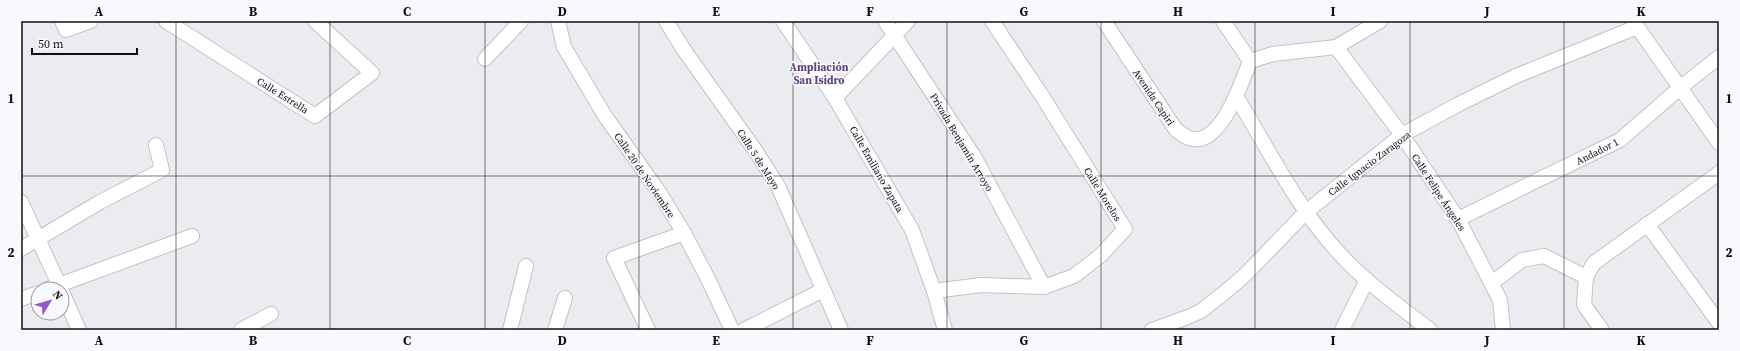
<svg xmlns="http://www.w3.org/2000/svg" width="1740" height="351" font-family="'Source Serif 4',serif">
	<rect width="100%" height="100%" fill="#eaecef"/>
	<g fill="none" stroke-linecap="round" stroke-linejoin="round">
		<!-- street casing -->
		<g stroke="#c1c3c6" stroke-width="16">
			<g id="street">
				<path d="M62 21 66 30 91 21"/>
				<path d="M166 21 315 116 372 73 315 21"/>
				<path d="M558 21 564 47 605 116 659 192 684 233 708 279 732 330"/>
				<path d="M666 21 684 50 755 150 778 186 841 330"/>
				<path d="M783 21 835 98 912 230 934 291 945 330"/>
				<path d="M885 21 975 158 1044 287"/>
				<path d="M1104 21 1176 130C1180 132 1185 137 1189 138 1220 149 1242 82 1250 61L1273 54 1336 47 1380 21"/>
				<path d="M1223 21 1250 61"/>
				<path d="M1633 21 1719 143"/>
				<path d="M1336 47 1402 135 1458 219 1500 300 1503 330"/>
				<path d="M485 59 521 21"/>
				<path d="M835 98 908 21"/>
				<path d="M1237 98C1269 150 1297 208 1339 253 1366 283 1399 306 1430 330"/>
				<path d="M21 202 61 289"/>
				<path d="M1458 219 1620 140 1681 87 1719 57"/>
				<path d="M1647 224 1719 323"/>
				<path d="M21 249 100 202 162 170 156 145"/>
				<path d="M1492 283 1522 260 1544 256 1586 277"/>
				<path d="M48 289 192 236"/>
				<path d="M934 291 981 285 1044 287 1074 276 1101 255 1125 229 1044 99 992 21"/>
				<path d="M62 292 79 330"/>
				<path d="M21 299 38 293"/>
				<path d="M241 330 271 314"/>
				<path d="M510 330 526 266"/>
				<path d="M555 330 565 298"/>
				<path d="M648 330 614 258 684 233"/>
				<path d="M744 330 823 290"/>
				<path d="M1152 330 1188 317 1201 311 1224 293 1245 275 1306 212 1402 135 1459 104 1516 76 1637 27"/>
				<path d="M1342 330 1367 280"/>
				<path d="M1602 330 1584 305 1586 277 1594 263 1719 173"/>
			</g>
		</g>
		<!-- street -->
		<use href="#street" stroke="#fff" stroke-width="14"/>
	</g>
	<!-- grid -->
	<path fill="none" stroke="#0f0f10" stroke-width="1" stroke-opacity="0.55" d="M176 21V330M330 21V330M485 21V330M639 21V330M793 21V330M947 21V330M1101 21V330M1255 21V330M1410 21V330M1564 21V330M21 176H1719"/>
	<g text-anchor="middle" stroke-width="3.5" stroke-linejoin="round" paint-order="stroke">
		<!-- street labels -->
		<g font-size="10" fill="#0f0f10" stroke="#f8f9fc">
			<text transform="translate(283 95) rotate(32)" y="4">Calle Estrella</text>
			<text transform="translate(1154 97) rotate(56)" y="4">Avenida Capiri</text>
			<text transform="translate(962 142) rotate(59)" y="4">Privada Benjamín Arroyo</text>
			<text transform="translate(1597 151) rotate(-27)" y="4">Andador 1</text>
			<text transform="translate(759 159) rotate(57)" y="4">Calle 5 de Mayo</text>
			<text transform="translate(1369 163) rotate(-37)" y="4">Calle Ignacio Zaragoza</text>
			<text transform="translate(877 169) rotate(60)" y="4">Calle Emiliano Zapata</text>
			<text transform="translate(645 175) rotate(56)" y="4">Calle 20 de Noviembre</text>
			<text transform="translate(1439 192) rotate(57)" y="4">Calle Felipe Ángeles</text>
			<text transform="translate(1103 194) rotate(58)" y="4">Calle Morelos</text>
		</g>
		<!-- neighbourhood labels -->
		<g font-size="11" font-weight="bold" fill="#5f427d" stroke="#f8f9fc">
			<text x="819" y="71">Ampliación<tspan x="819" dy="13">San Isidro</tspan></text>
		</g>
	</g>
	<!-- border -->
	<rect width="1740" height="351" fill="none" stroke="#f8f9fc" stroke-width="44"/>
	<!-- north arrow -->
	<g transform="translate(50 301) rotate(52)"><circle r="19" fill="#f8f9fc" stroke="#9b9b9e"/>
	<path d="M0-3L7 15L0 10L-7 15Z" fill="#9557cd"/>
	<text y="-6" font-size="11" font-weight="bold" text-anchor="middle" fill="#0f0f10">N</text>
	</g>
	<!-- scale -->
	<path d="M32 48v6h105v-6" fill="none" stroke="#0f0f10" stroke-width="2"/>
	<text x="38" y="48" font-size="12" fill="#0f0f10" stroke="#f8f9fc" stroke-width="3" paint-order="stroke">50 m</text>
	<rect x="22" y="22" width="1696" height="307" fill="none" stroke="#0f0f10" stroke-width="1.5"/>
	<g font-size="13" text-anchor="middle" font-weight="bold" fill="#0f0f10">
		<text x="99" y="16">A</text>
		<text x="253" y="16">B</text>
		<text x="407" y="16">C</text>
		<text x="562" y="16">D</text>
		<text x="716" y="16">E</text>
		<text x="870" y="16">F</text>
		<text x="1024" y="16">G</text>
		<text x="1178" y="16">H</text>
		<text x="1333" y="16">I</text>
		<text x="1487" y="16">J</text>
		<text x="1641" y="16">K</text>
		<text x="11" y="103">1</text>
		<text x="1729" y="103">1</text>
		<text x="11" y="257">2</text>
		<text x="1729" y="257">2</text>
		<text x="99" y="345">A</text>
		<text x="253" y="345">B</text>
		<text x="407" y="345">C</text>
		<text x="562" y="345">D</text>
		<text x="716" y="345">E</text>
		<text x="870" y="345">F</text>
		<text x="1024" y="345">G</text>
		<text x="1178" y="345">H</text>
		<text x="1333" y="345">I</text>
		<text x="1487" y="345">J</text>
		<text x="1641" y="345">K</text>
	</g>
</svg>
